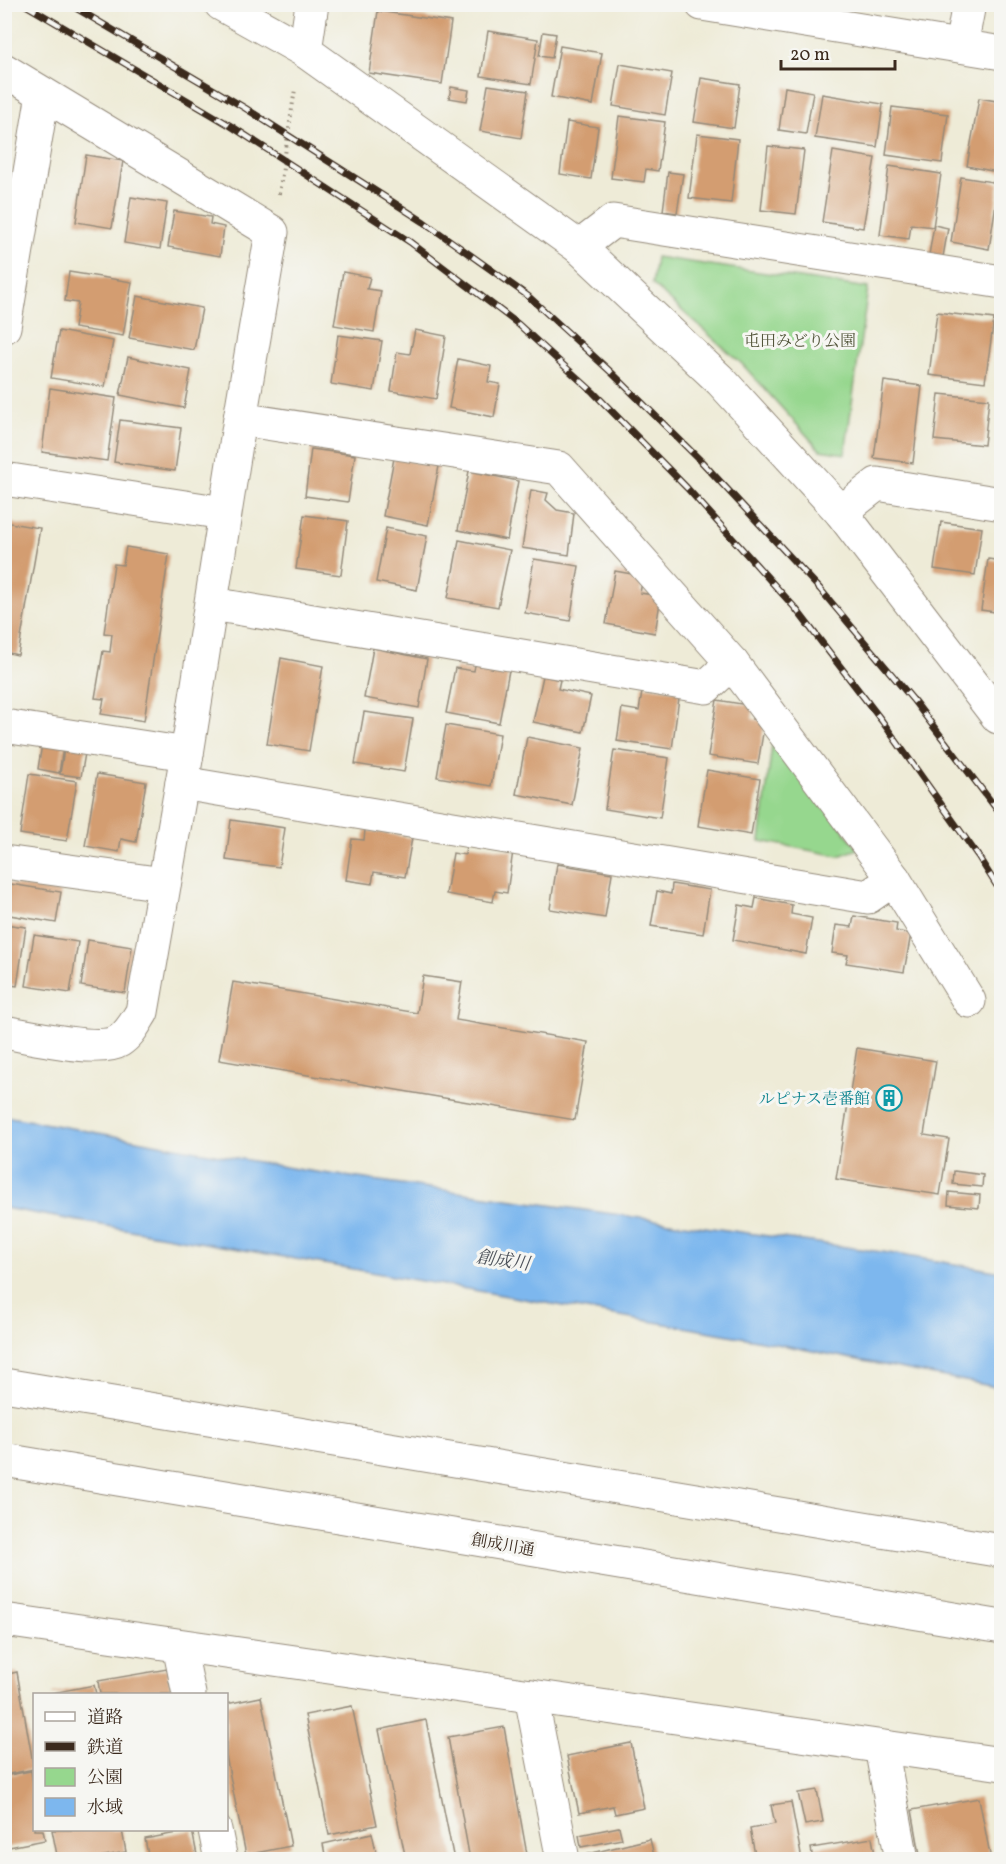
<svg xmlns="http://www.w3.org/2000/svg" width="1006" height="1864" font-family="Vollkorn,'Noto Serif JP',serif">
	<rect width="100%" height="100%" fill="#f6f6f2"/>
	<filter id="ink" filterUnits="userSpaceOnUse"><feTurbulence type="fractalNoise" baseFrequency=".0167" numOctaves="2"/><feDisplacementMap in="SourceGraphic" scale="12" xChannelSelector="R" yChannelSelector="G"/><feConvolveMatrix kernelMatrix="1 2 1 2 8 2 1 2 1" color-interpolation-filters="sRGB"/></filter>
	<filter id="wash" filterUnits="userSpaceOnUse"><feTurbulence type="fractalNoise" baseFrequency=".008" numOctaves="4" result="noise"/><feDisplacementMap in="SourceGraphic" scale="24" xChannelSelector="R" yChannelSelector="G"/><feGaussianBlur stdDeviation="1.35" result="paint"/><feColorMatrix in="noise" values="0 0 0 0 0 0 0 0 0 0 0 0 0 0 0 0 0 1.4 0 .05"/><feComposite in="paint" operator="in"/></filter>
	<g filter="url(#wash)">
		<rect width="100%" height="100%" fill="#eeebd7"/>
		<!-- green -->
		<g fill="#96d78e" stroke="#688056" stroke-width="1.5">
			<path d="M656 257 868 288 845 454 820 450 742 364 652 284Z"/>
			<path d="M773 737 858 849 839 856 760 841Z"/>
		</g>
		<!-- water -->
		<path fill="#7db7ee" stroke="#5c7086" stroke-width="1.5" d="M5 1116 302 1170 889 1253 1001 1272V1388L746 1338 5 1208Z"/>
		<g id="blocks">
			<!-- building -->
			<g fill="#d39d71">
				<path d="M378 11 451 22 442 84 369 73Z"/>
				<path d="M488 31 538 39 531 84 481 76Z"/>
				<path d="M543 32 556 34 552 58 539 56Z"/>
				<path d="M560 46 602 53 593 105 551 97Z"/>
				<path d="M620 64 672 73 665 115 613 106Z"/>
				<path d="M701 78 740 84 734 128 694 122Z"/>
				<path d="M488 85 528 91 521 138 480 131Z"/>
				<path d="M451 87 469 90 467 101 449 98Z"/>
				<path d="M785 87 813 92 806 134 779 130Z"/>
				<path d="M822 94 883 104 877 147 815 138Z"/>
				<path d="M979 98 1002 102V173L967 166Z"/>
				<path d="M892 107 948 114 942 163 886 155Z"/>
				<path d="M619 116 665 122 658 171 646 169 644 182 611 178Z"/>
				<path d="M567 122 598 127 591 179 560 174Z"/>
				<path d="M697 134 738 139 731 203 689 198Z"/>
				<path d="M768 146 804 150 796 214 761 210Z"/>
				<path d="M833 151 875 158 863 228 822 222Z"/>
				<path d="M86 155 123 161 112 228 76 222Z"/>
				<path d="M889 166 941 174 933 227 911 224 909 239 880 235Z"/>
				<path d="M668 172 683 174 677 213 663 211Z"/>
				<path d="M961 177 999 183 989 249 951 242Z"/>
				<path d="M131 197 167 203 160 249 124 243Z"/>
				<path d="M174 211 211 217 210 224 224 227 220 256 168 247Z"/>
				<path d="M934 225 948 228 943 257 929 255Z"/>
				<path d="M69 272 132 282 123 336 74 328 78 303 65 301Z"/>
				<path d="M343 272 370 277 367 289 381 291 374 332 334 325Z"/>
				<path d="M137 296 202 308 194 350 129 338Z"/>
				<path d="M937 312 994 319 985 382 929 375Z"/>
				<path d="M415 330 446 336 436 399 391 391 397 352 410 354Z"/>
				<path d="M59 331 113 341 105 387 51 378Z"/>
				<path d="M338 335 382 341 374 391 331 384Z"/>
				<path d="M128 357 191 370 184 408 120 395Z"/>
				<path d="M458 359 491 366 488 382 500 384 494 417 449 408Z"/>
				<path d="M884 381 922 386 913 463 874 458Z"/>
				<path d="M50 388 116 398 107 461 42 452Z"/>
				<path d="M939 394 989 399 984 445 934 440Z"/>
				<path d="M120 420 181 428 175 471 114 462Z"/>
				<path d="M1000 426H1002V447L997 446Z"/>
				<path d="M311 449 355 455 348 502 305 496Z"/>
				<path d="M394 458 439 466 428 525 383 516Z"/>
				<path d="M469 471 518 481 507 540 458 530Z"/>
				<path d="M531 490 548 493 546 500 557 510 574 513 569 555 522 548Z"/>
				<path d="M304 515 348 521 341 575 296 569Z"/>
				<path d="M4 522 40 528 18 655 4 652Z"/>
				<path d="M941 522 982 528 975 575 934 569Z"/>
				<path d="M386 528 427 536 417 590 376 582Z"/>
				<path d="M459 540 510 550 498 607 448 598Z"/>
				<path d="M126 547 169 554 144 721 101 714 104 699 95 698 103 651 110 652 112 634 104 633 114 564 123 565Z"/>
				<path d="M534 559 579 566 570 621 525 613Z"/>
				<path d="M988 559 1002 561V613L981 610Z"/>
				<path d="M615 571 643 576 640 593 661 596 655 633 606 624Z"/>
				<path d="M373 648 427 659 419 708 364 698Z"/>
				<path d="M281 658 323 666 309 751 267 744Z"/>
				<path d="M476 659 510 665 499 723 446 713 455 668 474 671Z"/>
				<path d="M543 676 560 680 558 689 591 696 583 732 533 722Z"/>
				<path d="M643 686 680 691 672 749 617 741 622 708 639 711Z"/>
				<path d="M717 700 754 706 752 719 765 721 758 764 708 756Z"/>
				<path d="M364 712 413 719 404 772 355 764Z"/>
				<path d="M446 725 500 734 491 786 437 777Z"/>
				<path d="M527 737 583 748 572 805 516 794Z"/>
				<path d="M43 738 64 742 59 773 38 769Z"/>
				<path d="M65 743 86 747 81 777 60 774Z"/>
				<path d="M614 750 669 758 660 818 605 809Z"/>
				<path d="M707 770 760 779 751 835 698 826Z"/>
				<path d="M29 774 77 781 67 841 20 834Z"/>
				<path d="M97 774 146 782 136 842 121 839 119 852 85 846Z"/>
				<path d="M231 820 285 828 279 867 226 860Z"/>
				<path d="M365 830 412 838 405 877 374 872 372 884 346 880 352 839 364 840Z"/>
				<path d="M466 844 513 851 507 893 495 891 493 902 446 894 453 853 465 855Z"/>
				<path d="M557 864 612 873 605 918 550 909Z"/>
				<path d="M4 883 61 892 56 923 4 914Z"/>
				<path d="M672 884 710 890 703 934 651 926 657 891 671 894Z"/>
				<path d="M756 898 792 905 791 914 812 918 806 954 733 940 739 905 754 908Z"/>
				<path d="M854 916 897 923 896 931 911 934 904 972 846 963 848 955 832 953 836 925 852 927Z"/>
				<path d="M4 924 26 927 17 986 4 984Z"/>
				<path d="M34 935 78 942 70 993 26 986Z"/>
				<path d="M88 940 132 947 125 993 81 986Z"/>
				<path d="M423 976 462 982 456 1020 588 1042 575 1120 219 1060 233 982 417 1013Z"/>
				<path d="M857 1048 936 1061 924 1135 949 1139 940 1195 836 1179Z"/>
				<path d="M954 1171 983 1175 982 1187 953 1184Z"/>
				<path d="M949 1192 980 1195 979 1208 948 1205Z"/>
				<path d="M167 1669 172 1694H100L98 1681Z"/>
				<path d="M17 1672 34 1769 4 1775V1675Z"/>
				<path d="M94 1685 96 1694H52V1693Z"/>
				<path d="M261 1697 291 1846 246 1855 226 1756V1704Z"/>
				<path d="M352 1706 377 1825 329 1835 305 1715Z"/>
				<path d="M426 1720 454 1860H406L379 1730Z"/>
				<path d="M504 1727 528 1860H470L448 1737Z"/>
				<path d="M631 1743 644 1808 615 1814 613 1806 579 1813 567 1756Z"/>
				<path d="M31 1771 34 1790V1830H43L45 1840 4 1848V1776Z"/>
				<path d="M817 1790 823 1822 805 1825 798 1793Z"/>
				<path d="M979 1798 991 1860H921L912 1810Z"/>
				<path d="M791 1802 802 1860H756L750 1829 775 1824 771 1805Z"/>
				<path d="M619 1827 622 1839 581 1847 579 1835Z"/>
				<path d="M52 1830H122L126 1852 84 1860H58Z"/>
				<path d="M192 1830 198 1860H149L145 1839Z"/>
				<path d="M372 1833 378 1860H326L323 1844Z"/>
				<path d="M872 1838 876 1860H813L811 1848Z"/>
				<path d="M650 1839 655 1860H589L588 1854Z"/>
			</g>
		</g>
	</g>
	<g filter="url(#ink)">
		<use href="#blocks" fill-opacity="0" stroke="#948a7a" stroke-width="1.5"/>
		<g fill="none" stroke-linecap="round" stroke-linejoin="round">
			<!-- street casing -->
			<g stroke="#948a7a" stroke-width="35">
				<g id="street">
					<path d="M221 4 305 51 579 247 721 381 841 512 998 717 1002 718"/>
					<path d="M702 4 1002 53"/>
					<path d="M961 46 969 4"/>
					<path d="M305 51 312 4"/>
					<path d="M4 70 272 232 240 419 187 754 142 1012C135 1023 130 1034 119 1041 100 1053 29 1036 4 1032"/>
					<path d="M579 247 613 221 1002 282"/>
					<path d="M4 327 43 94"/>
					<path d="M240 419 559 468 732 663 894 879 969 1001"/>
					<path d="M4 479 224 513"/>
					<path d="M841 512 877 484 1002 504"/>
					<path d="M212 604 706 687 732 663"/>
					<path d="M4 726 187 754"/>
					<path d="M182 783 868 897 894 879"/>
					<path d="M4 862 164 884"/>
					<path d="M4 1620 1002 1764"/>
					<path d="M179 1646 189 1694"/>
					<path d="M531 1696 563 1860"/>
					<path d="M881 1747 902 1860"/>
					<path d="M215 1830 221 1860"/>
				</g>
			</g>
			<!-- highway casing -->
			<g stroke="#948a7a" stroke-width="35">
				<g id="highway">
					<path d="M4 1385 1002 1551"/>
					<path d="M4 1460 1002 1627"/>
				</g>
			</g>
			<!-- path -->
			<path stroke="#948a7a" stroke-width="4" stroke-dasharray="1.5 4.5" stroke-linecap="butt" d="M279 194 295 89"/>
			<!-- street -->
			<use href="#street" stroke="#fff" stroke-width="33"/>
			<!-- highway -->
			<use href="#highway" stroke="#fff" stroke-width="33"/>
			<!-- rail casing -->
			<g stroke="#3b2a1e" stroke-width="7">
				<g id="rail">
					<path d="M24 4 231 126 410 242 518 324 593 392 687 488 796 609 882 721 978 856 1002 894"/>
					<path d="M69 4 245 108 424 222 528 296 612 373 701 461 820 589 914 701 1002 816"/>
				</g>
			</g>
			<!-- rail -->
			<use href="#rail" stroke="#f6f6f2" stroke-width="4.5" stroke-dasharray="14" stroke-linecap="butt"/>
		</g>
	</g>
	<!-- icons -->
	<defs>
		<g id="building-ring" transform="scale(1.35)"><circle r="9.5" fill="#f6f6f2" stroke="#0f9aa8" stroke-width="1.5"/><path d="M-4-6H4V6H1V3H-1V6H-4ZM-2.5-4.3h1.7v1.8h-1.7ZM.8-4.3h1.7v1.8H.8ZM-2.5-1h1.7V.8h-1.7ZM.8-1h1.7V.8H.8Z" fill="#0f9aa8"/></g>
	</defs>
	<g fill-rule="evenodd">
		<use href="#building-ring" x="889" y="1098"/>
	</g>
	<g text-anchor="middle" stroke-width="6" stroke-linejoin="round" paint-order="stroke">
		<!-- park labels -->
		<g font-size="16" fill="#52553a" stroke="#f6f6f2">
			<text x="800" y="346">屯田みどり公園</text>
		</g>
		<!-- culture labels -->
		<g font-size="16" fill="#0d838f" stroke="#f6f6f2" text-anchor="end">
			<text x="870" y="1104">ルピナス壱番館</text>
		</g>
		<!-- street labels -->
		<g font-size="16" fill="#3b2a1e" stroke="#f6f6f2">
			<text transform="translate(503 1544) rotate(10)" y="6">創成川通</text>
		</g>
		<!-- water labels -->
		<g font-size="18" font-style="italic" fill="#4f545c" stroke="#f6f6f2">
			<text transform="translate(503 1260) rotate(8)" y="6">創成川</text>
		</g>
	</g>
	<!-- margin -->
	<rect width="1006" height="1864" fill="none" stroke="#f6f6f2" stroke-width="24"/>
	<!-- legend -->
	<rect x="33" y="1693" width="195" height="138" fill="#f6f6f2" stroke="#aba49d" stroke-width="1.5"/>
	<rect x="45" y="1712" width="30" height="9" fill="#ffffff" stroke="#aba49d" stroke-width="1.5"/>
	<text x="87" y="1723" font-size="18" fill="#3b2a1e">道路</text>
	<rect x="45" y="1742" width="30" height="9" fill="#3b2a1e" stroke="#aba49d" stroke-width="1.5"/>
	<text x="87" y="1753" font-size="18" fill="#3b2a1e">鉄道</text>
	<rect x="45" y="1768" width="30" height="18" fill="#96d78e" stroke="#aba49d" stroke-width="1.5"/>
	<text x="87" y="1783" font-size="18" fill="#3b2a1e">公園</text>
	<rect x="45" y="1798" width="30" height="18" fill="#7db7ee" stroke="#aba49d" stroke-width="1.5"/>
	<text x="87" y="1813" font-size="18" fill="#3b2a1e">水域</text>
	<!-- scale -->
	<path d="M781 60v9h114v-9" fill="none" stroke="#3b2a1e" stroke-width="3"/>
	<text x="790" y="60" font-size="18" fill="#3b2a1e" stroke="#f6f6f2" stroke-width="4.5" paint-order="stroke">20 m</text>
</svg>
